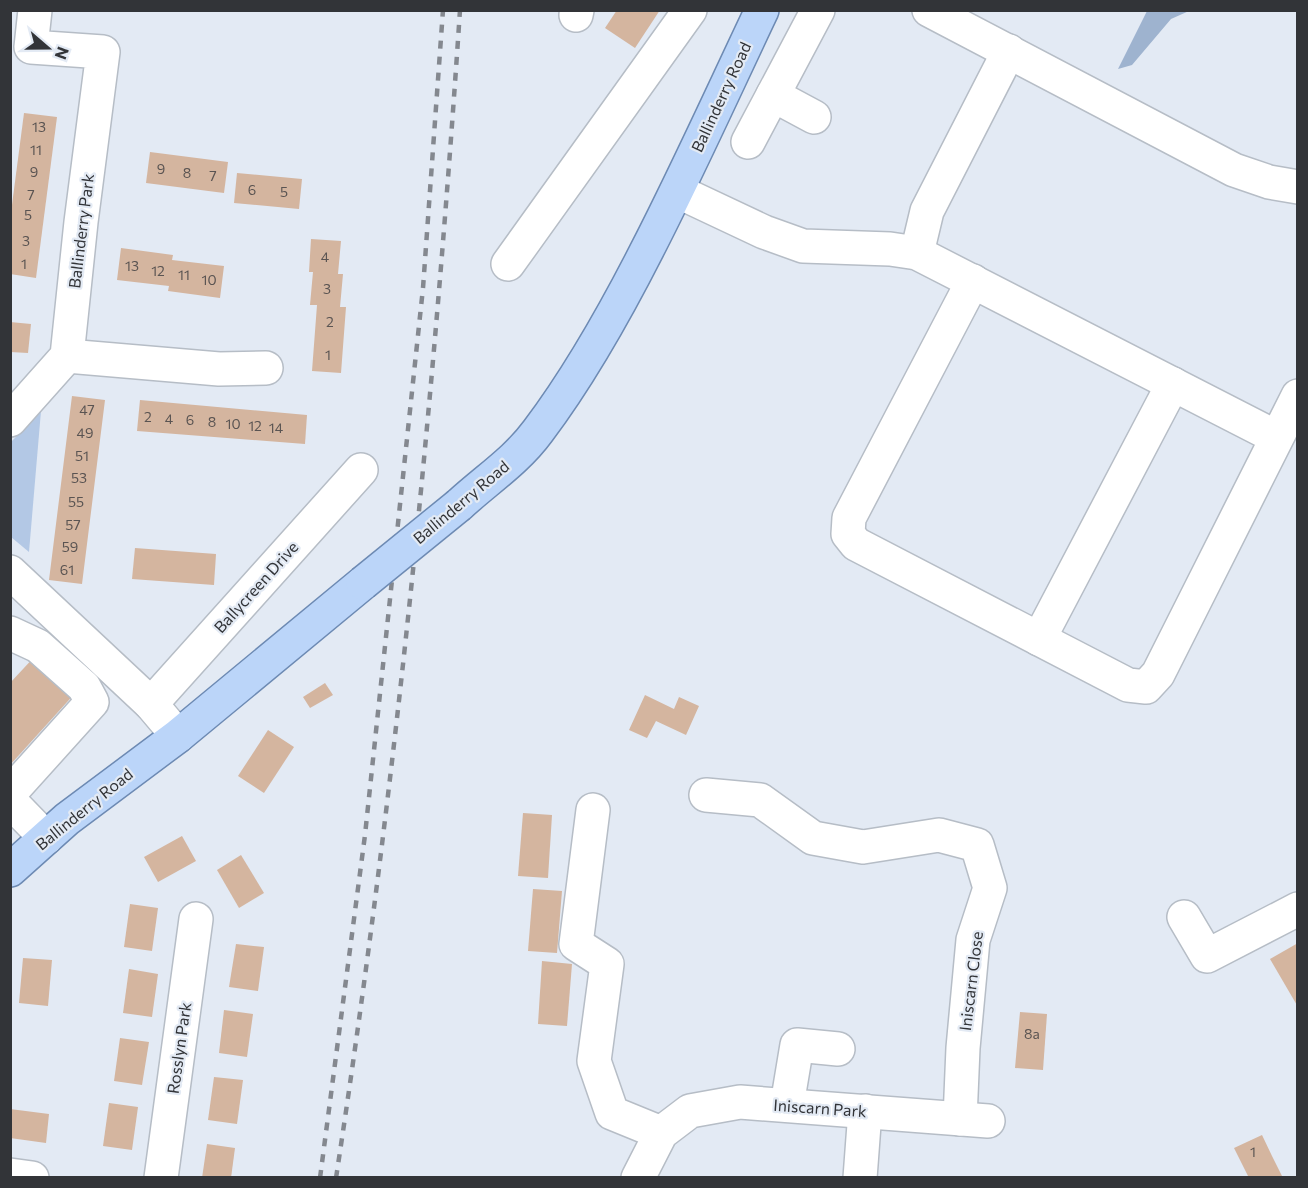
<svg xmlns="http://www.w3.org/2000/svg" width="1308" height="1188" font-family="Commissioner,sans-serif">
	<rect width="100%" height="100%" fill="#e3eaf4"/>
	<!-- green -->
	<path fill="#b3c8e5" d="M41 411 29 552 11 537 10 443Z"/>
	<!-- forest -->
	<path fill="#9eb3cf" d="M1147 11H1189L1171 19 1132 65 1118 69Z"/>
	<!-- building -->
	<g fill="#d4b59f">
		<path d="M617 10H660L635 48 605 28Z"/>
		<path d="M24 113 57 117 36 278 10 274V220Z"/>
		<path d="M150 152 228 162 224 193 146 183Z"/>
		<path d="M237 173 302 179 299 209 234 203Z"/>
		<path d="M311 239 341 241 338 274H343L340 307H346L341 373 312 371 317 305H310L313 272H309Z"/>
		<path d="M121 248 173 255 172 260 224 266 220 298 168 291 169 286 117 280Z"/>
		<path d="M10 322 31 324 28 353 10 352Z"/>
		<path d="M72 396 105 400 82 584 49 580Z"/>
		<path d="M140 400 307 415 305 444 137 431Z"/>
		<path d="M135 548 216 554 214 585 132 579Z"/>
		<path d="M37 654 78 690 10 765V683Z"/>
		<path d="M325 683 333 695 310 708 303 697Z"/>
		<path d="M645 695 674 709 679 697 699 706 686 735 656 721 647 738 629 730Z"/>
		<path d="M268 730 294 747 264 793 238 776Z"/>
		<path d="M523 813 552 815 548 878 518 876Z"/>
		<path d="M182 836 196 861 158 882 144 857Z"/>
		<path d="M241 855 264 893 239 908 217 870Z"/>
		<path d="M533 889 562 891 557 953 528 951Z"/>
		<path d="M130 904 158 908 152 951 124 947Z"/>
		<path d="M1298 943V1007L1270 959Z"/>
		<path d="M236 944 264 947 258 991 229 987Z"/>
		<path d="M23 958 52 960 48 1006 19 1003Z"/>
		<path d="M542 961 572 964 567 1026 538 1024Z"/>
		<path d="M129 969 158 974 152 1017 123 1013Z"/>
		<path d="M224 1010 253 1014 247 1057 219 1053Z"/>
		<path d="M1020 1012 1047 1014 1043 1070 1015 1068Z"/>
		<path d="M120 1038 149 1042 142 1085 114 1081Z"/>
		<path d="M214 1077 243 1080 237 1124 208 1120Z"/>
		<path d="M109 1103 138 1107 132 1150 103 1146Z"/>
		<path d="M10 1109 49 1114 46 1143 10 1138Z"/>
		<path d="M1262 1135 1272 1156 1283 1178H1249L1234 1148Z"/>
		<path d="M207 1144 235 1148 231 1178H202Z"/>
	</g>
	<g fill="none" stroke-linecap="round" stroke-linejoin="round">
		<!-- minor casing -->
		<g stroke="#b6bdc6" stroke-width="36">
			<g id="minor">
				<path d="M929 10 1234 170 1269 182 1298 187"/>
				<path d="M576 15 577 10"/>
				<path d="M773 95 814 117"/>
				<path d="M748 142 818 10"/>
				<path d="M677 191 764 232 803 246 890 249 917 253 1276 437"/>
				<path d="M917 253 927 211 1009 51"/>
				<path d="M508 264 690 10"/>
				<path d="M973 281 849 518 848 534 856 544 1128 685 1146 687 1158 674 1298 396"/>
				<path d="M67 356 219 369 266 368"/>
				<path d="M10 420 67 356 81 222 103 52 31 47 35 10"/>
				<path d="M10 572 151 704 178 736"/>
				<path d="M10 633 38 646 84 687 92 702 10 793"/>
				<path d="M1039 639 1173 384"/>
				<path d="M151 704 361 470"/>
				<path d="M706 795 760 800 813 838 863 847 939 835 977 845 990 888 973 940 963 1048 960 1119"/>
				<path d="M10 801 46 838"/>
				<path d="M593 810 576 944 607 964 594 1061 612 1113 661 1133"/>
				<path d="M1184 917 1207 956 1298 909"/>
				<path d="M787 1105 797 1045 838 1049"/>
				<path d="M10 1175 32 1178"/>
				<path d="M161 1178 196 919"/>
				<path d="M638 1178 661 1133 690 1111 740 1102 988 1121"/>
				<path d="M860 1178 865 1111"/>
			</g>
		</g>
		<!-- major casing -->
		<g stroke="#6d8ab3" stroke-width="36">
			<g id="major">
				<path d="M459 505C486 480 516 461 538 431 581 374 616 311 648 248 688 170 724 90 762 10"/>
				<path d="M10 870 67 819 178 736 363 583"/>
			</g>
		</g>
		<!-- minor -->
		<use href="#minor" stroke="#fff" stroke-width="33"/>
		<!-- major -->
		<use href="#major" stroke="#bbd5f9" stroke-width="33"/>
		<!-- rail -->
		<g stroke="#84888f" stroke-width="4.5" stroke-dasharray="8 8" stroke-linecap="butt">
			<path d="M320 1178 365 835 399 514 423 288 443 10"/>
			<path d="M336 1178C395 791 434 401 460 10"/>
		</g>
		<!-- major-bridge casing -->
		<g stroke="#6d8ab3" stroke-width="36" stroke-linecap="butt">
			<path id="major-bridge" d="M363 583 459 505"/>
		</g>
		<!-- major-bridge -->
		<use href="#major-bridge" stroke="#bbd5f9" stroke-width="33"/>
	</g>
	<g text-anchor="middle" stroke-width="4.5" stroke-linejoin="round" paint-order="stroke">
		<!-- number labels -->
		<g font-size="14" fill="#5a5452">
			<text x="39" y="132">13</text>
			<text x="36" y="155">11</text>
			<text x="161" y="174">9</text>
			<text x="34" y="177">9</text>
			<text x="187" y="178">8</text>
			<text x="213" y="181">7</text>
			<text x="252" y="195">6</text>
			<text x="284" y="197">5</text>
			<text x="31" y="200">7</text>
			<text x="28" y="220">5</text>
			<text x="26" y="246">3</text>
			<text x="325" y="262">4</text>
			<text x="24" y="269">1</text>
			<text x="132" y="271">13</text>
			<text x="158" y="276">12</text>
			<text x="184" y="280">11</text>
			<text x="209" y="285">10</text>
			<text x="327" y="294">3</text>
			<text x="330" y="327">2</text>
			<text x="328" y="360">1</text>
			<text x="87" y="415">47</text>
			<text x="148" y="422">2</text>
			<text x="169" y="424">4</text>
			<text x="190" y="425">6</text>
			<text x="212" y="427">8</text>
			<text x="233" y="429">10</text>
			<text x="255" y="431">12</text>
			<text x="276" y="433">14</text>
			<text x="85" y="438">49</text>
			<text x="82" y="461">51</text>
			<text x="79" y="483">53</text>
			<text x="76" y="507">55</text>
			<text x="73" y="530">57</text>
			<text x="70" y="552">59</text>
			<text x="67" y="575">61</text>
			<text x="1032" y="1039">8a</text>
			<text x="1253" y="1157">1</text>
		</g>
		<!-- street labels -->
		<g font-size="16" fill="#323438" stroke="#e3eaf4">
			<text transform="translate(721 97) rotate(-65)" y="6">Ballinderry Road</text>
			<text transform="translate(81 231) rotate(-83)" y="6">Ballinderry Park</text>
			<text transform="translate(461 502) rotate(-40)" y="6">Ballinderry Road</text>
			<text transform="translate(256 587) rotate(-48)" y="6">Ballycreen Drive</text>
			<text transform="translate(84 809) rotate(-39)" y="6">Ballinderry Road</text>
			<text transform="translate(971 981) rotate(-83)" y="6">Iniscarn Close</text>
			<text transform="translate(179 1048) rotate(-82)" y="6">Rosslyn Park</text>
			<text transform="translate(820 1108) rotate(4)" y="6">Iniscarn Park</text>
		</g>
	</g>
	<!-- border -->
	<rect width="1308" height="1188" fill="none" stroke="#323438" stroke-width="24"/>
	<!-- north arrow -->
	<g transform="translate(48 48) rotate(110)" stroke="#e3eaf4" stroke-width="4.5" paint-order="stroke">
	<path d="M0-4.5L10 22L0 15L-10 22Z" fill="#323438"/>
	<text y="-9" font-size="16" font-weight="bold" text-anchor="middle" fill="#323438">N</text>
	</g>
</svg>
